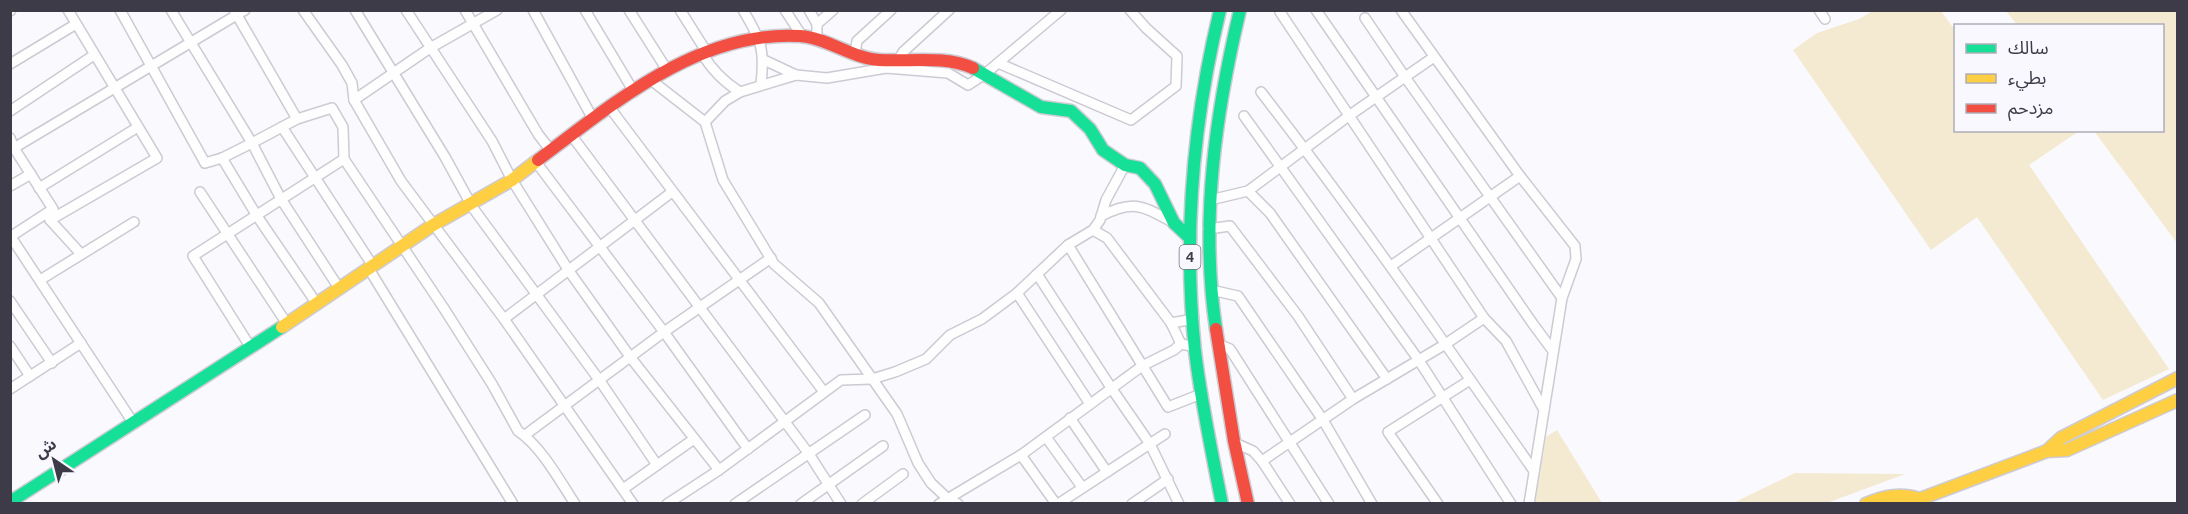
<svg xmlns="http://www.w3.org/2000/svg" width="2188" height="514" font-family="Ubuntu,'Noto Sans Arabic',sans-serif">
	<rect width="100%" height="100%" fill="#faf9fe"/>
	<!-- green -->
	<g fill="#f4ead1">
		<path d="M1874 10 1941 11 1955 30 1956 130 2079 131 2029 165 2169 369 2103 400 1977 217 1931 250 1793 50 1817 33 1859 19Z"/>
		<path d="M2006 11H2177V243L2094 131 2162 130V26L2017 25Z"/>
		<path d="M1557 430 1602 503H1535L1546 437Z"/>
		<path d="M1795 473 1905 474 1827 503H1733Z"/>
	</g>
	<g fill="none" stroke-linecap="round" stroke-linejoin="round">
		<!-- street casing -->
		<g stroke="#cccbd3" stroke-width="12">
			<g id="street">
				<path d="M120 10 205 163 222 158 252 143 281 199 339 288"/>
				<path d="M171 10 252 143 297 119 332 108 343 127 344 159 443 307 492 384 518 431C541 446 560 481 575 504"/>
				<path d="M234 10 297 119"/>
				<path d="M303 10 342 65 352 83 354 100 401 181 504 319 633 504"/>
				<path d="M355 10 445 157 473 208 600 381 657 465"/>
				<path d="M406 10 492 141 512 180 569 271 631 358 719 470"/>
				<path d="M465 10 538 134 551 151"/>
				<path d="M533 10 593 119"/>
				<path d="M585 10 634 92"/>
				<path d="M629 10 667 70"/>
				<path d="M680 10 706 51"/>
				<path d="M743 10C761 40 765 49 761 84"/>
				<path d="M785 10 802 36"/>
				<path d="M809 10 817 24V40"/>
				<path d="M1281 10 1280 12 1484 318 1506 341 1544 410"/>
				<path d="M1316 10 1533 324 1553 351"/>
				<path d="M1401 10 1520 176 1575 246 1576 259 1562 298 1529 504"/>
				<path d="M1819 10 1825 19"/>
				<path d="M10 11 11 10"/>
				<path d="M1365 18 1405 77 1562 298"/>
				<path d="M817 24 833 10"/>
				<path d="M702 53C711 69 724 82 740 92"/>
				<path d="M855 53 857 41 891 10"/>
				<path d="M899 59 903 52 949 10"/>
				<path d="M764 60 796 75"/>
				<path d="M998 63 1131 120 1176 86 1177 56 1146 28 1130 10"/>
				<path d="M10 64 76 24"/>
				<path d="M651 80 705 122 723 180 774 264 819 303 897 414 918 463 931 483 947 498 958 504"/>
				<path d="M1261 92C1356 215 1445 343 1534 471"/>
				<path d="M354 100 430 48 497 10"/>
				<path d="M610 108 824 392"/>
				<path d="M10 111 94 55"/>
				<path d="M1244 116 1418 359 1511 504"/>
				<path d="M705 122 725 101 740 92 796 75 827 78 886 68 948 73 968 85 985 74 1061 10"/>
				<path d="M282 127 373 266"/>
				<path d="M572 136 809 454 841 504"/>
				<path d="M10 138 14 148 53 209 50 220 81 254"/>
				<path d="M14 148 245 10"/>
				<path d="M222 158 257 216 317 304"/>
				<path d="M534 162 539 166 664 332 748 449"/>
				<path d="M10 186 31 174"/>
				<path d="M39 188 138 127"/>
				<path d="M1248 191 1270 213 1387 379"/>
				<path d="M200 192 287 324"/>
				<path d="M1210 200 1248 191 1350 115 1434 57"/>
				<path d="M1101 216C1134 199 1143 206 1174 223"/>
				<path d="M50 220 157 158 68 10"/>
				<path d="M1208 229 1230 226 1298 316 1353 399"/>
				<path d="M1093 230 1107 238 1171 323 1194 319"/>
				<path d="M10 237 53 209"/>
				<path d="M11 237 134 424"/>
				<path d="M1068 245 1168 407 1201 394"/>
				<path d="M1391 266 1520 176"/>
				<path d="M369 269 513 504"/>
				<path d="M1037 274 1112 389 1150 444 1179 504"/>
				<path d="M40 280 134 222"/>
				<path d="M1211 290 1238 296 1323 420 1372 504"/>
				<path d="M1017 293 1090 404"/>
				<path d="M10 301 52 363"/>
				<path d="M504 319 672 192"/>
				<path d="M1171 323 1181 344"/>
				<path d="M1218 344 1230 349 1329 504"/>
				<path d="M10 346 30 376"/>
				<path d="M251 348 193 256 344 159"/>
				<path d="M10 389 81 343"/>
				<path d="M1070 418 1107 472"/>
				<path d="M525 435 664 332 771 258"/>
				<path d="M1046 437 1082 487"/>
				<path d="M1235 443 1253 451 1262 461 1290 504"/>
				<path d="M1021 455 1056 504"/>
				<path d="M1262 461 1353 399 1444 345 1484 318"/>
				<path d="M623 489 694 439"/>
				<path d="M667 504 719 470 841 380 872 379 895 372 926 359 950 335 982 319 1017 293 1068 245 1093 230 1100 220 1106 200 1125 165"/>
				<path d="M735 504 865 415"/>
				<path d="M801 504 883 446"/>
				<path d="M862 504 903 474"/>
				<path d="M939 504 1021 455 1142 366 1174 350 1181 344 1196 347"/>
				<path d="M1058 504 1165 434"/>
				<path d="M1132 504 1168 479"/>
				<path d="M1438 504 1388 432 1470 380"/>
			</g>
		</g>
		<!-- fast casing -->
		<g stroke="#cccbd3" stroke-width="15">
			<g id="fast">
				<path d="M1220 10C1193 121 1183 236 1195 351 1201 402 1212 453 1222 504"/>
				<path d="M973 68 1041 107 1071 111 1090 129 1103 150 1125 165 1140 168 1155 184 1174 223 1190 238"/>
				<path d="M1216 329C1200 222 1215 115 1240 10"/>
				<path d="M10 502 282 327"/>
			</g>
		</g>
		<!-- slow casing -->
		<g stroke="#cccbd3" stroke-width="15">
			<g id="slow">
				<path d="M282 327 433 225 512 180 538 160"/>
				<path d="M2047 451 2061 438 2178 378"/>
				<path d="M1866 504C1885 496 1900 493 1920 499"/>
				<path d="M1915 504 1920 499 2047 451 2067 450 2178 400"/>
			</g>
		</g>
		<!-- jam casing -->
		<g stroke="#cccbd3" stroke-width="15">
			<g id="jam">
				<path d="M538 160C614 103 699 30 800 36 827 38 852 58 879 60 910 62 944 55 973 68"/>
				<path d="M1216 329 1234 441 1248 504"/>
			</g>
		</g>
		<!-- street -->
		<use href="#street" stroke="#fefeff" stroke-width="9"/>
		<!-- fast -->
		<use href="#fast" stroke="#16e098" stroke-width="12"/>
		<!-- slow -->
		<use href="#slow" stroke="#ffcf43" stroke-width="12"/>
		<!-- jam -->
		<use href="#jam" stroke="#f24e42" stroke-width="12"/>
	</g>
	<g text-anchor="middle" stroke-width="5" stroke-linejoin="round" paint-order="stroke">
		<!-- shield labels -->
		<rect fill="#f9f8ff" stroke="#75747e" stroke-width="1.5" x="1179.5" y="245" width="21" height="24" rx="4.5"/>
		<g font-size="15" font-weight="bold" fill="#3d3b47">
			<text x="1190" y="262">4</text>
		</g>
	</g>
	<!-- border -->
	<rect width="2188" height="514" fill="none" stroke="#3d3b47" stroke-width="24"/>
	<!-- legend -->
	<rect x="1954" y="24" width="210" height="108" fill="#f9f8ff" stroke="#aeacb5" stroke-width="1.5"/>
	<rect x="1966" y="44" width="30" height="9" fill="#16e098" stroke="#aeacb5" stroke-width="1.5"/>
	<text x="2008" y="54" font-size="18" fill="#3d3b47">سالك</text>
	<rect x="1966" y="74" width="30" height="9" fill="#ffcf43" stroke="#aeacb5" stroke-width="1.5"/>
	<text x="2008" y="84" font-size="18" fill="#3d3b47">بطيء</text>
	<rect x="1966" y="104" width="30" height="9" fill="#f24e42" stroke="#aeacb5" stroke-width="1.5"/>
	<text x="2008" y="114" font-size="18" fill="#3d3b47">مزدحم</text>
	<!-- north arrow -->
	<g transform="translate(54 460) rotate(325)" stroke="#f9f8ff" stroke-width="4.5" paint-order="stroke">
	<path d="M0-4.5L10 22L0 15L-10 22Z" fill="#3d3b47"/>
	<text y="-9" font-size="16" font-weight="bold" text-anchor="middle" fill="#3d3b47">ش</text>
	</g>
</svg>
